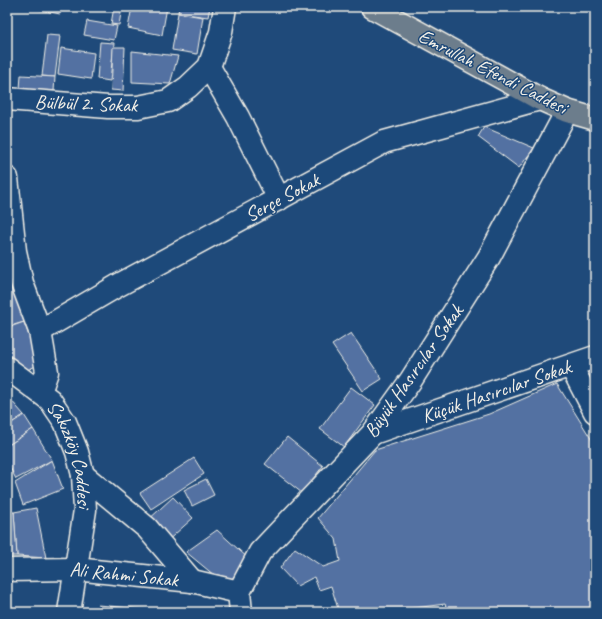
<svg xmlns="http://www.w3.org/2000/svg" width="602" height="619" font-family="Caveat,sans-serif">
	<rect width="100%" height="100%" fill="#1f4a7a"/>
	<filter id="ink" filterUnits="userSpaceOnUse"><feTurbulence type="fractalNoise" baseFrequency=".025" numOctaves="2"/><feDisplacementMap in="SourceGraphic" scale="8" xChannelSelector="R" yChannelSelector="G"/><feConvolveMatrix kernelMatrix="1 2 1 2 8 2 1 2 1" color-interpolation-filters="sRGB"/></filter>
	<g filter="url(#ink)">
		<!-- building -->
		<g fill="#5271a2" stroke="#f4f1e8">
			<path d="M26 7H62L60 14Z"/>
			<path d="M114 7H122L119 25 111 24Z"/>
			<path d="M132 7H167L162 35 128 28Z"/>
			<path d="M179 7H210L208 17 178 13Z"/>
			<path d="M178 13 203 17 197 54 172 50Z"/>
			<path d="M87 21 117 26 114 40 84 35Z"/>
			<path d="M47 35 60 36 55 77 42 76Z"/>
			<path d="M100 42 114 43 110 81 97 79Z"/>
			<path d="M113 47H125L123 91 111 90Z"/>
			<path d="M61 48 94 53 91 79 58 74Z"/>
			<path d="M132 51 178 56 170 84 132 82Z"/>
			<path d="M21 75 55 77 54 91 20 89Z"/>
			<path d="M484 127 534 148 519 168 478 137Z"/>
			<path d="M10 269 24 322 7 327V270Z"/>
			<path d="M24 322 40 364 21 373 7 359V328Z"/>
			<path d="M351 333 382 379 363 391 332 345Z"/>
			<path d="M595 366V398L579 372Z"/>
			<path d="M557 384 595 445V608L535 612H448L445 604 384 612H339L331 586 319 590 314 577 297 586 280 568 295 548 323 567 340 561 336 539 318 518 375 450 489 414Z"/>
			<path d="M351 387 375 405 344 447 320 429Z"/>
			<path d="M10 399 24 415 7 426V401Z"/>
			<path d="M24 415 33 429 7 446V426Z"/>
			<path d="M33 429 52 460 16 479 7 462V446Z"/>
			<path d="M287 437 323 466 302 493 265 464Z"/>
			<path d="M194 458 204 474 151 509 140 493Z"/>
			<path d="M52 460 63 489 23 505 15 483Z"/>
			<path d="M206 479 214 495 192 506 184 490Z"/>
			<path d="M173 497 193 518 165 543 146 522Z"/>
			<path d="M36 508 46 558 17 556 14 512Z"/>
			<path d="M7 512H14L17 556H7Z"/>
			<path d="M217 530 250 560 226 585 186 552Z"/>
			<path d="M98 605 174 612H98Z"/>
		</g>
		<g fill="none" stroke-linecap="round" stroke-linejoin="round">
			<!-- minor casing -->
			<g stroke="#f4f1e8" stroke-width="25">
				<g id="minor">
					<path d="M209 67 238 117 279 199"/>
					<path d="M7 99 108 107H138L168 101 188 87 209 67 221 32 225 7"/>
					<path d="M7 178 15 251 22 283 40 331 47 372 40 392"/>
					<path d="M40 331 117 286 384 142 540 99"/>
					<path d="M571 366 595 412"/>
					<path id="s1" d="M7 368 50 400 65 422 77 452 83 475 85 510 69 612"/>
					<path d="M373 433 595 357"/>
					<path d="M83 475 147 528 192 581"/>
					<path id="s2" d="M7 570 75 569 192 581 239 592"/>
					<path d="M241 612 239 592 260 552 373 433 411 380 489 257 567 111"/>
				</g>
			</g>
			<!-- major casing -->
			<g stroke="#f4f1e8" stroke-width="25">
				<path id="major" d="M372 7 540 99 567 111 595 119"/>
			</g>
			<!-- minor -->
			<use href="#minor" stroke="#1f4a7a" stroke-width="22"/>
			<!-- major -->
			<use href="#major" stroke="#6c7d8c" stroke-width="22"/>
		</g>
	</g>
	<g text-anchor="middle" stroke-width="3" stroke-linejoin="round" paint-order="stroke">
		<!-- street labels -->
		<g font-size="20" fill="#f4f1e8" stroke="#1f4a7a">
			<text transform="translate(493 71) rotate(27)" y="7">Emrullah Efendi Caddesi</text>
			<text transform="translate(86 103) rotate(2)" y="7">Bülbül 2. Sokak</text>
			<text transform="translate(282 197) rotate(-28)" y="7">Serçe Sokak</text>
			<text transform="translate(413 371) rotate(-55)" y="7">Büyük Hasırcılar Sokak</text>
			<text transform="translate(496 391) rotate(-19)" y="7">Küçük Hasırcılar Sokak</text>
			<text dy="7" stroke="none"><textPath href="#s1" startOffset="113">Sakızköy Caddesi</textPath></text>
			<text dy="7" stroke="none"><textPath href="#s2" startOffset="117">Ali Rahmi Sokak</textPath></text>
		</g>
	</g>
	<!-- margin -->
	<rect width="602" height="619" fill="none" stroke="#1f4a7a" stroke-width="24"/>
	<rect x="12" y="12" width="578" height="595" fill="none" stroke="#f4f1e8" stroke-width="1.5" filter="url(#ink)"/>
</svg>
